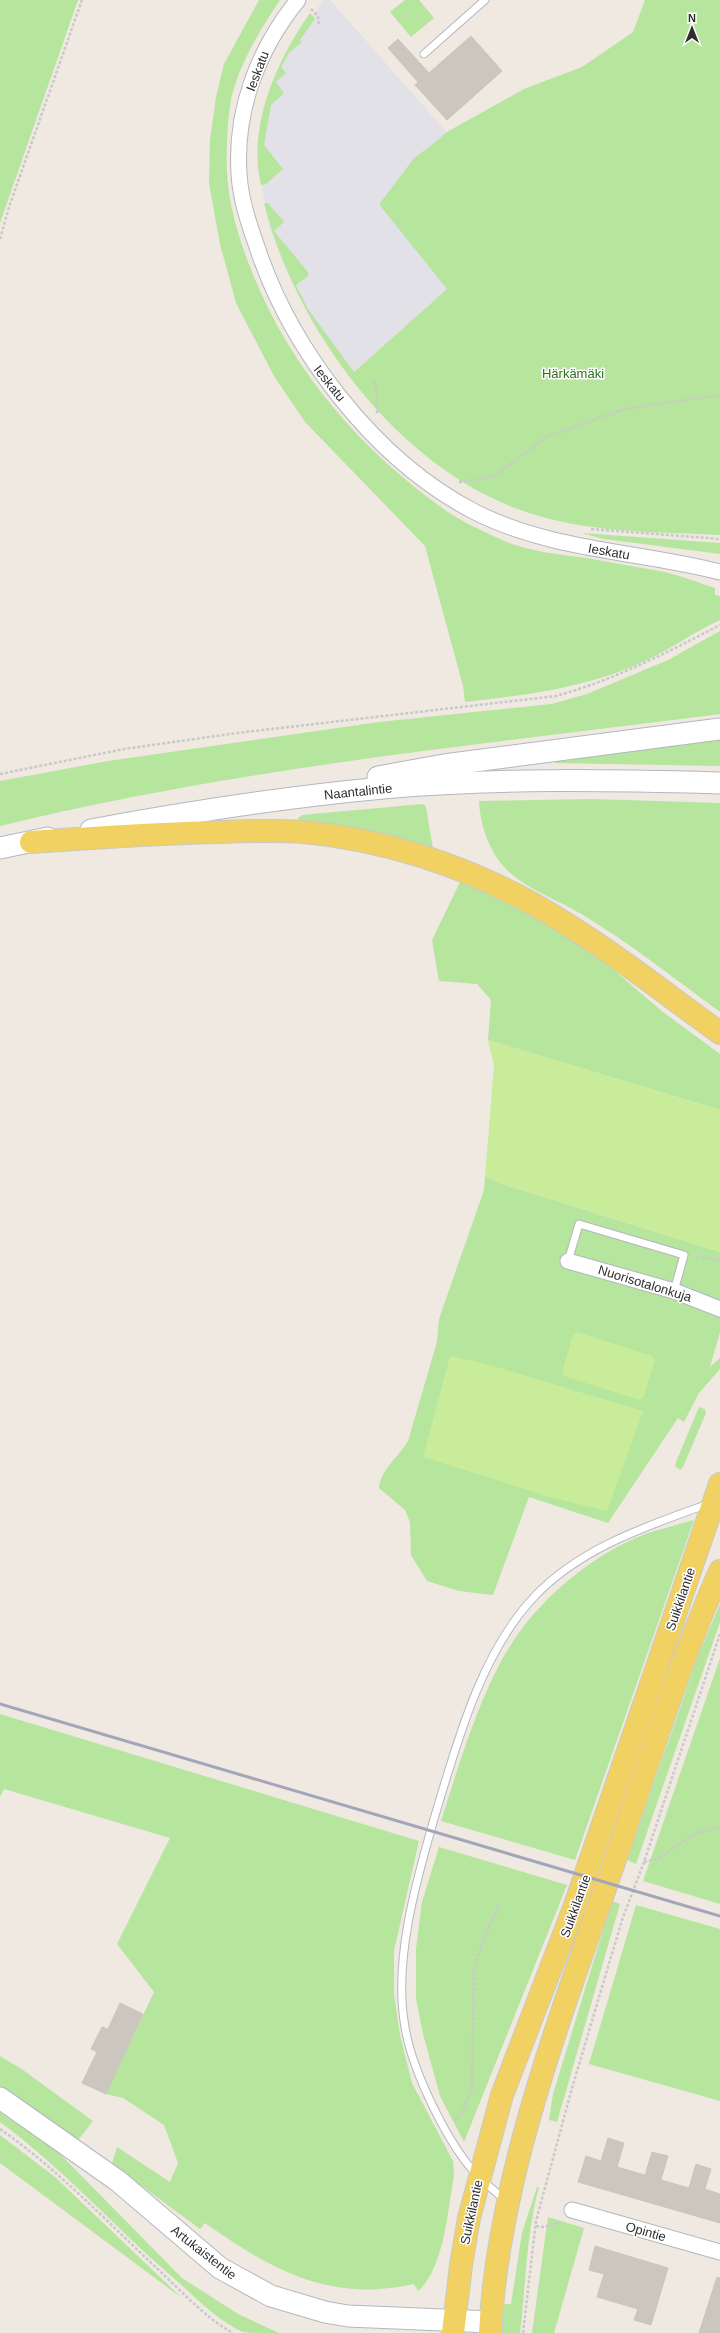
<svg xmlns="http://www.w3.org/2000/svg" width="720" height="2333" font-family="Arial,sans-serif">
	<rect width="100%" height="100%" fill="#efe9e1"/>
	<!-- industrial -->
	<path fill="#e3e1e8" d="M324 0H330L487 178 465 273 349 376 313 324 285 268 270 229 260 177V151L276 75 300 30Z"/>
	<!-- green -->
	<g fill="#b6e59e">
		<path d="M0 0H78L0 223Z"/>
		<path d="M259 0H280C263 26 246 52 236 82 229 100 228 123 227 143 224 189 235 230 252 272 291 370 362 452 448 512 464 523 483 531 500 539 525 551 558 554 586 558 612 563 639 567 665 572 682 576 699 583 715 588V595L720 596V620C694 632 671 649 645 661 587 688 527 695 465 702L463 686 425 546 305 422 274 376 236 303 220 244 209 183 210 140 216 97 224 64Z"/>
		<path d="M405 0H419L434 18 411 37 390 12Z"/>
		<path d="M645 0H720V535C660 532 597 533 539 516 405 478 297 334 264 203H268L284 222 274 231 308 272V276L296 285 308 309 354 372 447 289 381 207 380 203 415 157 428 148 447 132 524 89 582 67 633 32Z"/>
		<path d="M310 13 315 19 300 40 302 42 289 53 281 67 286 73 276 82 284 93 271 105 264 145 283 169 266 184 261 185C247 126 277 60 310 13Z"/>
		<path d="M581 533 720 543V554L604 539Z"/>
		<path d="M720 631V714C479 745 236 768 0 826V781L108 761 379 722 552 704 587 694 668 660Z"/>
		<path d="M720 737V766L555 763 554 760Z"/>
		<path d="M592 799 720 803V1012C675 979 631 944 583 915 557 899 527 890 505 868 489 851 480 825 479 801Z"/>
		<path d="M423 804 426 807 433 849 300 822 298 818 302 815Z"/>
		<path d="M460 882 509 900 555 928 602 960 663 1012 720 1054V1110L488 1040 491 1000 477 984 439 981 432 940Z"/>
		<path d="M485 1176 502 1184 720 1252V1332L710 1367 720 1358V1369L699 1393 684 1422 678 1418 608 1523 529 1497 493 1595 459 1591 427 1581 411 1555 410 1522 405 1510 379 1488C381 1469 398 1458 408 1441L437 1342 439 1319 484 1190Z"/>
		<path d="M699 1407 705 1409 706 1413 683 1467 680 1470 675 1466 676 1462Z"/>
		<path d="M694 1520 575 1860 441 1821C460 1762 482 1685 518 1634 546 1595 588 1560 631 1540 650 1531 674 1526 694 1520Z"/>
		<path d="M720 1604V1622L636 1864 627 1860 698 1656Z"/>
		<path d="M720 1658V1904L643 1881Z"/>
		<path d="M0 1714 419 1841 394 1951V1994L400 2035 412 2083 453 2161 454 2175C448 2209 444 2269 418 2291L414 2284C329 2303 272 2270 205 2223L200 2229 112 2164 117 2147 170 2182 178 2163 164 2125 123 2098 106 2094 154 1992 117 1944 170 1838 4 1789 0 1797Z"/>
		<path d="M439 1847 567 1885 464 2142 440 2096 423 2034 416 1999V1949L422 1902Z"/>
		<path d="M612 1901 620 1904 557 2122 549 2120 553 2094Z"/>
		<path d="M636 1905 720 1929V2101L589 2064Z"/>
		<path d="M0 2056 23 2070 93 2121 75 2144 0 2091Z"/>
		<path d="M0 2112 59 2153 182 2278 238 2314 279 2333C269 2333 252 2333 243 2332 218 2321 196 2298 176 2280 116 2229 64 2169 0 2122Z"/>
		<path d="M0 2135 55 2177 182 2298 0 2163Z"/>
		<path d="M537 2187H539C526 2235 526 2284 520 2333H502L504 2304H511L522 2233Z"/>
		<path d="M548 2217 584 2228 554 2333H532Z"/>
	</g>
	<!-- pitch -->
	<g fill="#c9ec9a">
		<path d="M488 1040 720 1110V1252L502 1184 485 1176 494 1065Z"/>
		<path d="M577 1332 652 1356 655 1360 643 1398 639 1400 564 1376 562 1372 573 1335Z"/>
		<path d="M450 1356 490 1365 643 1411 607 1511 557 1499 423 1457Z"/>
	</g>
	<!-- building -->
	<g fill="#cbc7bf" stroke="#cbc5ba">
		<path d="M471 36 502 71 447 120 415 85 418 82 388 48 398 39 429 73Z"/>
		<path d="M120 2003 143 2014 106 2094 82 2083 97 2052 91 2049 102 2027 108 2029Z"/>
		<path d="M608 2138 624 2143 617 2167 645 2175 652 2152 668 2156 661 2180 689 2188 696 2164 711 2169 705 2189 720 2194V2223L578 2182 586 2156 601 2161Z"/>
		<path d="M595 2246 668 2268 651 2325 634 2320 638 2309 597 2297 604 2274 589 2270Z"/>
		<path d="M717 2277 720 2278V2333H699Z"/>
	</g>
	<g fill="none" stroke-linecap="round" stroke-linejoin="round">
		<!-- lane casing -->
		<g stroke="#b4b7c1" stroke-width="9">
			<g id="lane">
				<path d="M424 54 485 0"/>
				<path d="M568 1261 579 1224 684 1255 674 1291"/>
				<path d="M505 2200C496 2192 487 2185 479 2177 448 2146 412 2070 405 2027 393 1961 416 1882 434 1819 456 1746 480 1654 534 1597 580 1548 647 1526 708 1504"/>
			</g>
		</g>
		<!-- street casing -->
		<g stroke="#b4b7c1" stroke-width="17">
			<g id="street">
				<path d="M298 0C258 49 235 110 239 173 240 197 247 219 255 241 289 348 374 460 475 512 552 551 639 551 720 572"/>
				<path d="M568 1261 674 1291 720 1309"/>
				<path d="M572 2210 720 2252"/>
			</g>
		</g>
		<!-- secondary casing -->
		<g stroke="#b4b7c1" stroke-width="23">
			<g id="secondary">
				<path d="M378 777 444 765 720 729"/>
				<path d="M91 830C188 812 285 797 383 788 495 778 608 780 720 783"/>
				<path d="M0 848 48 838"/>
				<path d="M0 2098 118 2181 220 2268 271 2296 325 2312 348 2316 491 2322"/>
			</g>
		</g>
		<!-- primary casing -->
		<g stroke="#c9c9c9" stroke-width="24">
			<g id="primary">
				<path d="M31 842C94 838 157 833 221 832 248 831 275 830 303 832 382 839 463 865 533 904 599 941 659 989 720 1033"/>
				<path d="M453 2333 461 2265 469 2218 502 2095 574 1908 720 1484"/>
				<path d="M490 2333C498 2180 559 2020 609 1877 645 1774 676 1670 720 1571"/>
			</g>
		</g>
		<!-- path -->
		<g stroke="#c9c9c9" stroke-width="2.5" stroke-dasharray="3 2" stroke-linecap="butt">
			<path d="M311 9 318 16 319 26"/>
			<path d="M0 239 9 207 82 0"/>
			<path d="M373 381 377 390V415"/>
			<path d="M459 482 493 477 548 436 625 409 720 395"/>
			<path d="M591 529 720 539"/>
			<path d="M0 774 124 749 237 733 556 696C614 680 666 653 720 625"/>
			<path d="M696 1257 720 1260"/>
			<path d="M644 1862 657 1859 692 1835 720 1826"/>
			<path d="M455 2121 463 2110 472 2089 474 1968 484 1938 500 1904"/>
			<path d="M0 2129C59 2170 109 2224 161 2272 183 2293 207 2319 233 2333"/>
			<path d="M536 2226 544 2227 560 2222"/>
			<path d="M523 2333 536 2221 572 2088 622 1920 644 1862 720 1634"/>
		</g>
		<!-- lane -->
		<use href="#lane" stroke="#fff" stroke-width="7"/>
		<!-- street -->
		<use href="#street" stroke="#fff" stroke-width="15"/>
		<!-- secondary -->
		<use href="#secondary" stroke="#fff" stroke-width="21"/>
		<!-- primary -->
		<use href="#primary" stroke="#f2d163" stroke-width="22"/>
		<!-- rail -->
		<path stroke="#a3a6b8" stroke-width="3" d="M0 1704 720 1916"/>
	</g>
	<g text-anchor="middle" stroke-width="3" stroke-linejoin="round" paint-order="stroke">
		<!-- street labels -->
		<g font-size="13" fill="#2e2e2e" stroke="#fff">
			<text transform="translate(257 71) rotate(-69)" y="5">Ieskatu</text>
			<text transform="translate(330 383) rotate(51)" y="5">Ieskatu</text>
			<text transform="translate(609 551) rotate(10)" y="5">Ieskatu</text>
			<text transform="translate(358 791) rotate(-6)" y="5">Naantalintie</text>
			<text transform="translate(645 1283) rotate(17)" y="5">Nuorisotalonkuja</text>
			<text transform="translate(680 1599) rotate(-71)" y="5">Suikkilantie</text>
			<text transform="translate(575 1906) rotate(-70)" y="5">Suikkilantie</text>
			<text transform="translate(471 2212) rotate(-78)" y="5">Suikkilantie</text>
			<text transform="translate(646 2231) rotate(16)" y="5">Opintie</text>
			<text transform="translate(204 2252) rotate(38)" y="5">Artukaistentie</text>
		</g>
		<!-- park labels -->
		<g font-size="13" fill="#2c6e1b" stroke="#fff">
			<text x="573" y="378">Härkämäki</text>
		</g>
	</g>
	<!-- north arrow -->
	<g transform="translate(692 28)" stroke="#ffffff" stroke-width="3" paint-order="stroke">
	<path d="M0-3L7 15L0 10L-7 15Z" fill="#2e2e2e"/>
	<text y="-6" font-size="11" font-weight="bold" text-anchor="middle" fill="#2e2e2e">N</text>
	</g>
</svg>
